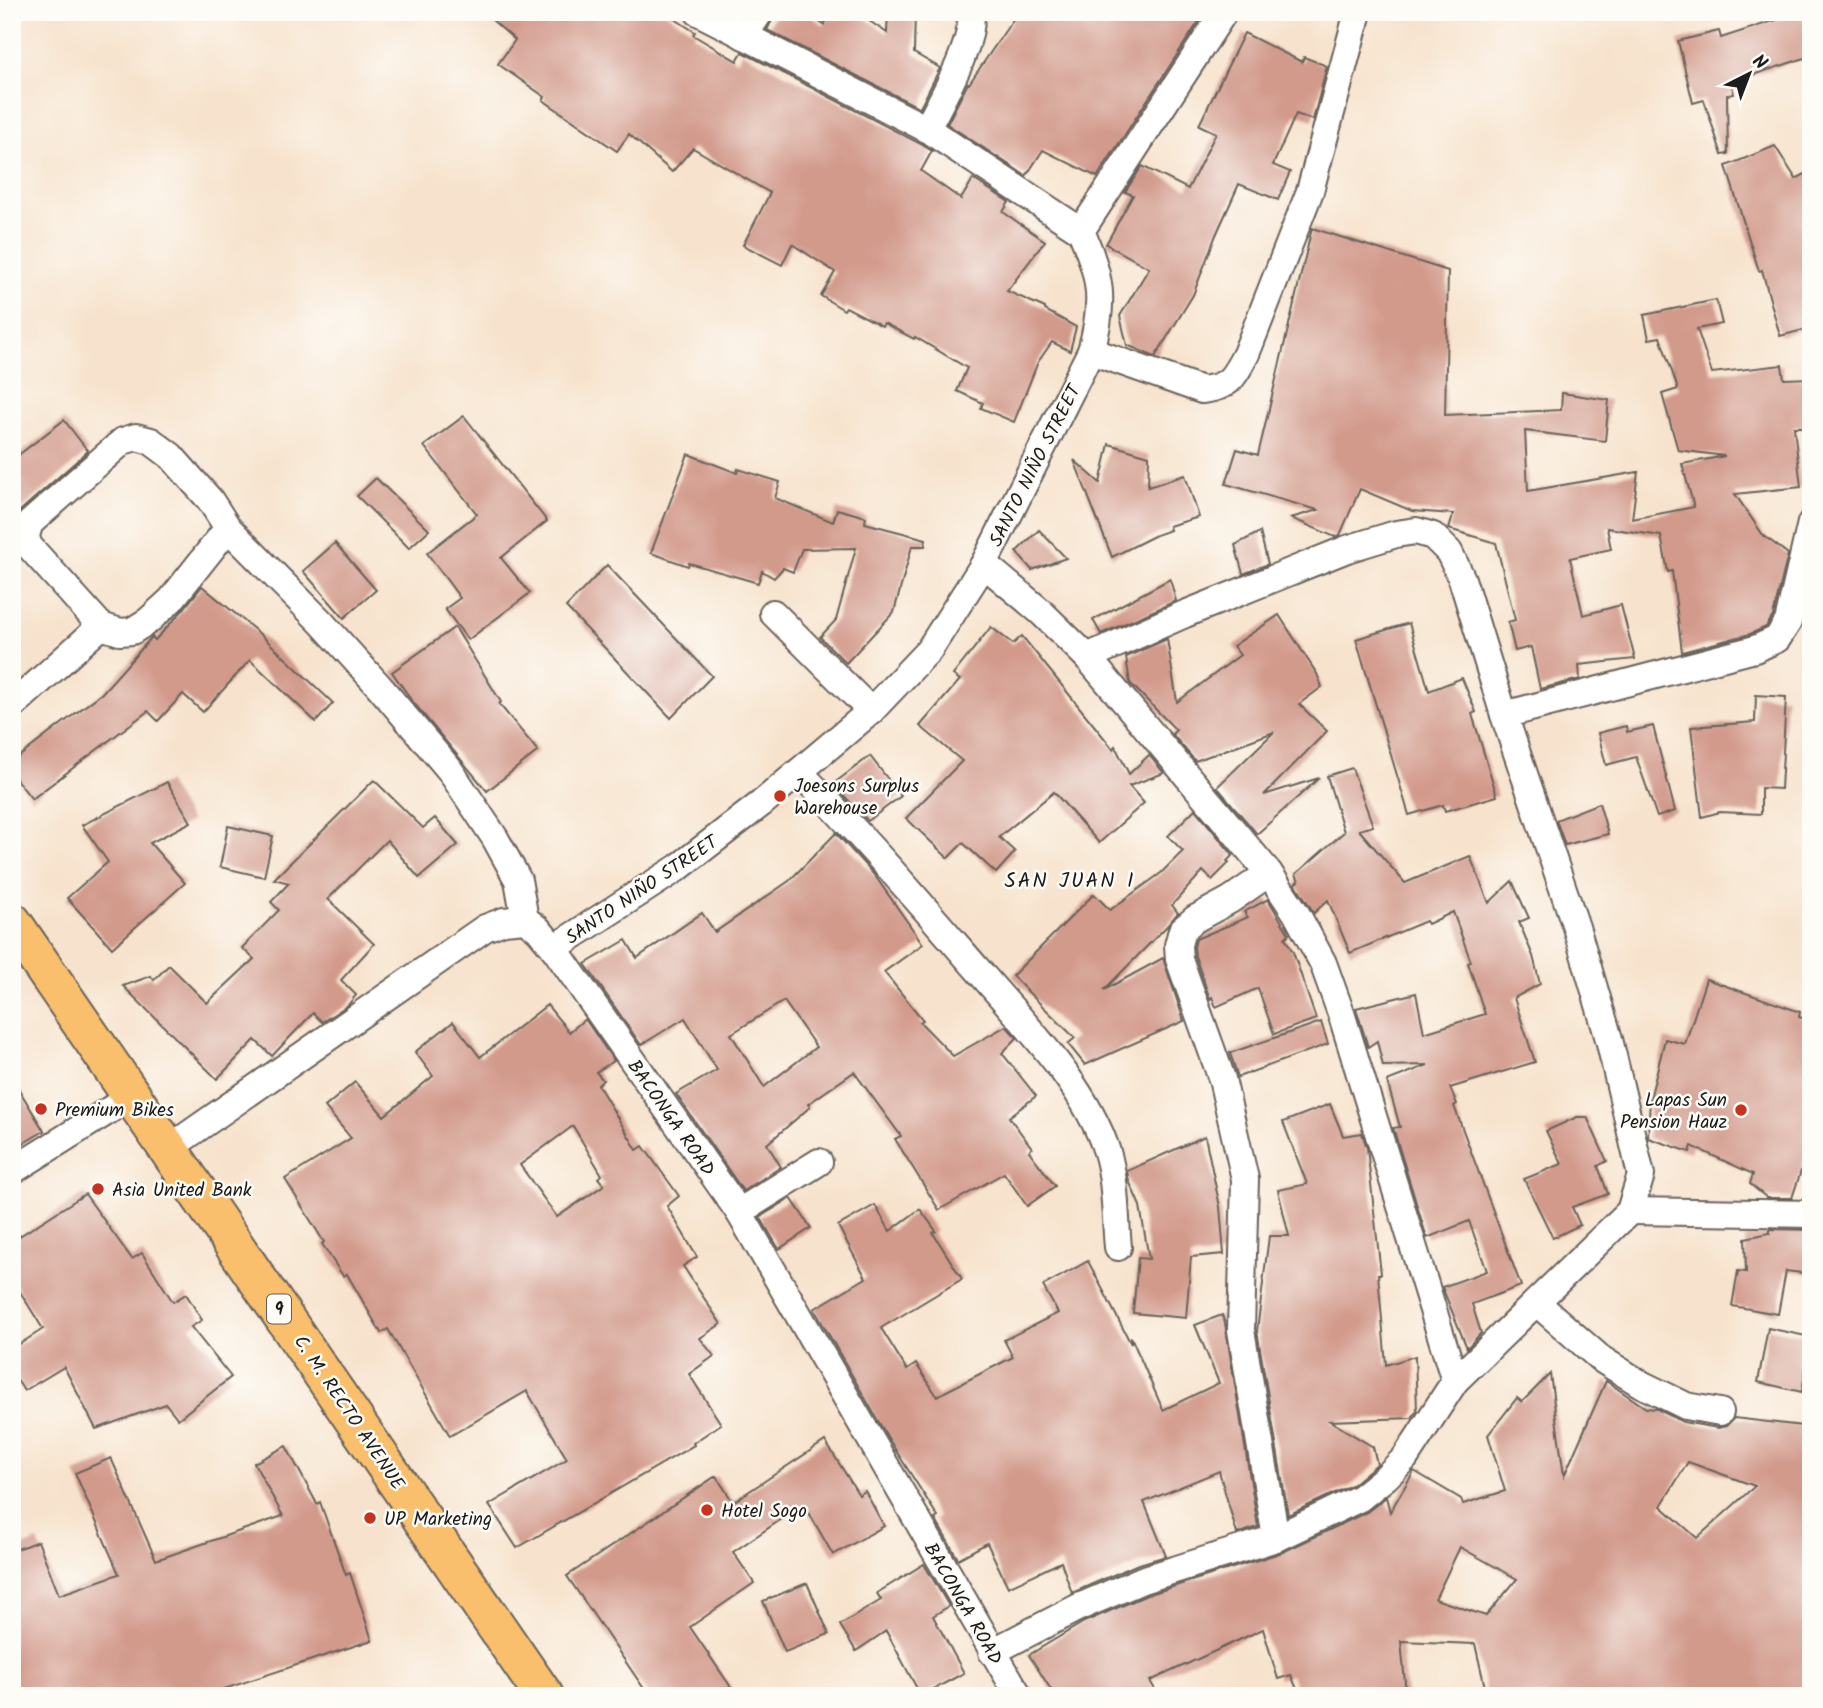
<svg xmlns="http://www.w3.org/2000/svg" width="1823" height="1708" font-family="Kalam,sans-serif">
	<rect width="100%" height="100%" fill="#fdfcf7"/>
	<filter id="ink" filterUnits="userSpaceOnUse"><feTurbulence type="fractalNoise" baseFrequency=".0143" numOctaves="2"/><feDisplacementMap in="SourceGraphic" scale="14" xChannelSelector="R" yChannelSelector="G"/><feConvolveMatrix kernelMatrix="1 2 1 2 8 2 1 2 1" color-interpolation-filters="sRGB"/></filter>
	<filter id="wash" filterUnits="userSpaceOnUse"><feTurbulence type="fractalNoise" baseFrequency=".00686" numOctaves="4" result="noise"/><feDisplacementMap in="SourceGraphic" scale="28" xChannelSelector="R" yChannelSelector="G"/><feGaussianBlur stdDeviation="1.57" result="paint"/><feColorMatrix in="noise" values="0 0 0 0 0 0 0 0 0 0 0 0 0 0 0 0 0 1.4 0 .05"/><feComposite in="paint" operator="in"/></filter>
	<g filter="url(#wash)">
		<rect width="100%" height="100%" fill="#f7e3cd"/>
		<g id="blocks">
			<!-- building -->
			<g fill="#d29a8b" fill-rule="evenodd">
				<path d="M483 12H664L695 32 693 35 737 61 742 52 919 143 932 151 921 171 961 199 973 179 1009 202 1003 212 1045 241 1007 291 1045 308V310L1076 327 1070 351 1052 342 1038 362 1014 422 981 408 983 403 957 391 967 368 915 337 914 339 884 323 882 326 846 307 844 310 821 296 835 272 792 244 782 265 743 245 770 193 693 148 672 172 629 134 617 151 543 100 545 97 498 64 515 40Z"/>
				<path d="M776 12H805L824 25 832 12H856L887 33 888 12H915L914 53 940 68 920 108 767 30Z"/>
				<path d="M1018 12H1205L1097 177 1043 150 1026 176 947 124 968 83 969 84Z"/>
				<path d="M1801 12H1811V56L1731 82 1734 94 1727 95 1728 154 1722 155 1704 100 1693 103 1678 41 1719 31 1721 38Z"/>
				<path d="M1244 33 1302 62 1304 57 1327 66 1313 120 1296 114 1273 165 1290 172 1278 200 1239 184 1216 235 1193 295 1155 357 1127 345 1120 316 1149 268 1106 244 1133 195 1125 192 1142 166 1188 189 1216 133 1199 125Z"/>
				<path d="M1775 146 1796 179 1811 171V328L1780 336 1762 270 1759 271 1726 166Z"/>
				<path d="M1312 228 1448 271 1445 415 1561 410 1562 393 1609 400 1605 441 1525 431 1528 491 1638 472 1632 519 1694 507 1682 464 1725 456 1678 450 1662 394 1678 389 1660 337 1649 339 1644 315 1716 300 1722 324 1697 329 1712 373 1782 365 1784 379 1811 378V427H1794L1801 487 1735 494 1763 535 1788 554 1773 616 1766 627 1750 634 1682 652 1672 571 1668 572 1661 536 1607 528 1611 549 1570 558 1583 615 1621 605 1635 659 1579 665 1580 679 1540 689 1531 647 1515 651 1508 622 1515 620 1496 543 1449 529 1453 514 1412 511 1360 489 1340 535 1335 537 1291 518 1318 510 1226 484 1237 449 1258 455Z"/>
				<path d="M464 416 547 521 501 558 530 593 468 640 445 609 460 598 427 553 477 514 424 446Z"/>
				<path d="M64 420 88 451 20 511 12 521V460Z"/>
				<path d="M1109 444 1149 456 1148 487 1185 475 1199 517 1169 526 1170 530 1156 535 1112 557 1074 460 1100 483Z"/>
				<path d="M688 454 737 473 738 469 780 482 775 498 833 522 837 509 866 517 865 523 926 539 925 546H912L894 612 846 663 820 637 836 620 856 548 802 549 793 572 783 568 774 578 762 571 758 583 689 563 688 566 651 553Z"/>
				<path d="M376 478 429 530 409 548 357 496Z"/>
				<path d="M1039 530 1066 558 1032 570 1016 552Z"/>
				<path d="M1260 532 1268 564 1243 574 1235 545Z"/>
				<path d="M335 543 376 590 344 618 303 571Z"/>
				<path d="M607 565 712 676 671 718 566 607Z"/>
				<path d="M1170 579 1176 601 1101 634 1093 620Z"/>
				<path d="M202 586 261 635 333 703 316 722 250 660 203 712 183 694 158 721 148 711 32 799 12 774V762L102 693 152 637 155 640 182 611Z"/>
				<path d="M1279 615 1317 674 1322 687 1299 704 1327 731 1264 795 1319 778 1257 834 1217 787 1274 732 1195 761 1172 734 1176 730 1130 683 1126 657 1167 639 1177 702 1240 655 1233 646Z"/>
				<path d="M1409 623 1429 691 1462 678 1476 712 1472 714 1497 796 1445 811 1443 805 1409 815 1356 639Z"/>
				<path d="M455 627 501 702 499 704 538 751 487 791 413 702 392 672Z"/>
				<path d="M991 627 1013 644 1022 636 1113 749 1115 746 1129 774 1149 755 1164 773 1129 786 1144 803 1099 843 1054 792 999 837 1015 852 996 873 963 843 948 858 906 818 962 761 920 726 960 680 953 675Z"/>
				<path d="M1756 695 1786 697 1781 789 1761 788V814L1720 812 1702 817 1691 727 1755 722Z"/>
				<path d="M1626 726 1627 732 1653 726 1675 811 1657 817 1636 757 1606 765 1598 733Z"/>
				<path d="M870 756 901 796 868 821 833 784Z"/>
				<path d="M1352 768 1373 826 1359 830 1405 883 1470 856 1489 903 1512 881 1529 918 1519 922 1533 956 1540 984 1514 998 1535 1062 1450 1088 1457 1104 1454 1106 1521 1286 1472 1304 1481 1333 1467 1348 1442 1287 1487 1271 1469 1221 1427 1238 1393 1128 1400 1127 1387 1081 1428 1065 1383 1066 1377 1041 1368 1047 1356 1008 1416 993 1424 1033 1485 1014 1468 963 1471 962 1453 912 1428 924 1426 921 1350 953 1328 900 1314 913 1295 883 1299 881 1296 874 1344 832 1327 776Z"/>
				<path d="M374 780 423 828 435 818 458 845 419 878 387 840 328 899 374 944 341 980 356 995 348 1005 322 1022 313 1013 272 1056 255 1040 217 1079 123 986 151 976 154 980 169 965 207 1003 254 959 242 948 279 910 271 902 289 883 274 879Z"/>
				<path d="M167 782 191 822 150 843 185 883 112 948 67 898 108 862 82 825Z"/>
				<path d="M1599 803 1608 834 1565 845 1556 820Z"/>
				<path d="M1195 809 1233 855 1227 861 1229 863 1212 880 1203 871 1172 905 1178 913 1167 926 1104 990 1163 958 1184 1021 1085 1065 1068 1044 1075 1038 1012 976 1094 894 1110 910 1161 873 1183 851 1168 836Z"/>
				<path d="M228 826 273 836 264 877 220 867Z"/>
				<path d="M836 833 875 876 923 944 884 972 923 1020 920 1022 953 1056 1006 1026 1017 1038 1002 1053 1036 1096 1009 1117 1032 1148 1029 1151 1055 1186 1027 1206 1004 1173 939 1210 895 1139 901 1136 854 1072 808 1104 810 1107 767 1144 781 1167 743 1191 676 1094 717 1070 685 1018 641 1045 585 964 626 940 637 958 702 913 715 932 789 881ZM784 1001 816 1047 764 1087 731 1034Z"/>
				<path d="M1268 899 1289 934 1285 938 1293 952 1316 1019 1274 1034 1258 988 1216 1007 1212 997 1210 999 1195 956 1194 947 1196 939 1248 917 1244 912Z"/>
				<path d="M1706 979 1800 1012 1799 1017 1811 1021V1141L1792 1198H1767L1750 1184 1753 1174 1692 1146 1690 1152 1648 1138 1650 1099 1665 1039 1685 1044Z"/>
				<path d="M547 1005 569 1032 585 1019 614 1061 596 1072 603 1080 598 1085 637 1150 643 1146 679 1196 667 1206 697 1257 683 1266 721 1324 700 1338 714 1356 689 1374 721 1424 693 1443 694 1445 517 1548 489 1505 567 1459 527 1391 450 1436 388 1329 381 1333 347 1274 343 1276 322 1244 324 1242 285 1179 351 1138 325 1107 355 1082 384 1116 433 1076 415 1052 453 1022 480 1057ZM573 1126 602 1175 598 1178 604 1185 557 1217 520 1165Z"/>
				<path d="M1321 1022 1328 1044 1238 1077 1230 1053Z"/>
				<path d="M12 1078 44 1131 12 1150Z"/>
				<path d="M1330 1104 1343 1136 1362 1133 1367 1148 1381 1274H1378L1386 1365 1415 1356 1417 1410 1412 1418 1330 1421 1373 1447 1377 1464 1352 1485 1288 1515 1257 1331 1269 1236H1289L1278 1190 1307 1184 1283 1122Z"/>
				<path d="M1577 1117H1587L1607 1161 1598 1166 1608 1194 1572 1207 1580 1225 1553 1238 1524 1179 1562 1164 1546 1131Z"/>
				<path d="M1205 1136 1220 1207 1224 1254 1191 1257 1186 1318 1133 1313 1138 1258 1149 1259 1140 1206 1129 1181 1127 1171Z"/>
				<path d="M85 1194 132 1259 142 1253 173 1302 186 1294 202 1320 191 1327 231 1377 178 1419 166 1404 96 1429 64 1367 24 1391 12 1372V1349L43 1329 12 1279V1241Z"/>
				<path d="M791 1198 811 1228 779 1249 760 1217Z"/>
				<path d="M875 1205 890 1231 920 1209 936 1231 933 1233 962 1279 881 1328 907 1370 916 1364 937 1396 1013 1357 1004 1340 1058 1313 1043 1286 1088 1261 1131 1344V1337L1163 1410 1219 1383 1195 1325 1222 1315 1225 1323 1258 1527 1237 1534 1219 1471 1144 1502 1166 1556 1136 1565 1072 1593 1061 1562 1008 1587 987 1543 958 1559 935 1519 938 1517 888 1438 814 1309 866 1278 838 1226Z"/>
				<path d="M1770 1229 1811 1230V1274L1786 1271 1778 1314 1732 1306 1738 1271 1746 1272 1745 1238 1770 1233Z"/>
				<path d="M1768 1328 1811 1337 1802 1392 1758 1382Z"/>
				<path d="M1550 1374 1564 1476 1606 1381 1646 1408 1657 1409 1683 1422 1718 1428 1726 1426 1734 1418 1811 1427V1696H1487L1475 1644 1401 1641 1406 1694 1300 1696 1291 1675 1278 1679 1263 1629 1150 1681 1159 1696H1055L1029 1655 1084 1622 1147 1595 1283 1552 1367 1512 1386 1497 1390 1512 1414 1471 1461 1499 1463 1504 1505 1491 1488 1435 1517 1398 1522 1402ZM1688 1462 1755 1486 1697 1538 1661 1506ZM1460 1547 1517 1579 1486 1616 1435 1599Z"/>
				<path d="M825 1441 859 1495 865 1491 884 1526 833 1555 804 1504 733 1552 754 1583 690 1627 737 1696H649L567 1576 716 1476 733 1502Z"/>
				<path d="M286 1446 317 1504 320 1502 346 1575 350 1573 372 1640 203 1696H12V1551L38 1541 59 1595 119 1574 75 1473 111 1458 156 1560 283 1516 254 1463Z"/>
				<path d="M924 1564 949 1606 933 1616 964 1673 921 1696 886 1631 856 1651 840 1625 881 1600 877 1593Z"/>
				<path d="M807 1583 829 1634 785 1652 763 1601Z"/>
			</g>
		</g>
	</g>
	<g filter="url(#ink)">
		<use href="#blocks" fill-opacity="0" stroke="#69625a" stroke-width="2"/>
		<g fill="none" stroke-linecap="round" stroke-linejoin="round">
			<!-- minor casing -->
			<g stroke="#69625a" stroke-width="30">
				<g id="minor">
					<path d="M744 36 760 12"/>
					<path d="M927 129C940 102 977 40 970 12"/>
					<path d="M1081 231 1224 12"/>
					<path d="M1091 351 1202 390C1230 387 1233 378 1246 354L1310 191 1358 12"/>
					<path d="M228 528 171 600 148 621 132 631 120 632 101 626 28 545 26 535 30 523 123 441 136 437 151 441 171 456 210 500 228 528 321 622 379 686 449 769 495 838 518 880 525 919"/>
					<path d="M984 564 1041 612 1087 657 1269 873 1296 913 1323 963 1342 1016 1455 1381"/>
					<path d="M773 613 871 711"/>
					<path d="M12 706 101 626"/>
					<path d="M1504 715 1755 649 1777 639 1788 622 1811 523"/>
					<path d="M799 772C862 835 920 903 978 970 1023 1023 1085 1084 1107 1152 1116 1181 1115 1217 1118 1247"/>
					<path d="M1269 873 1230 900 1195 919 1182 930 1178 945 1179 959 1222 1079 1245 1179 1241 1330 1276 1538"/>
					<path d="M554 948 679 867 762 803 871 711 929 650 984 564 1091 351C1105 301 1101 277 1081 231L927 129 698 12"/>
					<path d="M168 1149 485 928 504 921 525 919 538 929 554 948 739 1212 1019 1696"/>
					<path d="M12 1171 132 1096"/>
					<path d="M1630 1211 1811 1214"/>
					<path d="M739 1212 819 1162"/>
					<path d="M1537 1303 1601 1359 1641 1384 1686 1406 1720 1412"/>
					<path d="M992 1652 1077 1608 1142 1580 1276 1538 1360 1498 1386 1477 1405 1458 1455 1381 1630 1211 1641 1175 1609 1039 1576 927 1504 715 1462 579 1449 552 1433 536 1416 531 1396 534 1347 549 1185 614 1087 657"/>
				</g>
			</g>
			<!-- trunk casing -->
			<g stroke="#69625a" stroke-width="42">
				<path id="trunk" d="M12 922 544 1696"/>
			</g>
			<!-- minor -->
			<use href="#minor" stroke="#fff" stroke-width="26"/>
			<!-- trunk -->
			<use href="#trunk" stroke="#f9bf6d" stroke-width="38"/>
		</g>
	</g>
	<!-- markers -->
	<g fill="#c8321e" stroke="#fdfcf7" stroke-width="2.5">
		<circle cx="780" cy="796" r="7"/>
		<circle cx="41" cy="1109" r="7"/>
		<circle cx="1741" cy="1110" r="7"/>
		<circle cx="98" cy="1189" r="7"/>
		<circle cx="707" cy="1510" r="7"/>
		<circle cx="370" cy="1518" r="7"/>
	</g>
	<g text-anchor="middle" stroke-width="5" stroke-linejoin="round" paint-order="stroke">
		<!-- shield labels -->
		<rect fill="#fdfcf7" stroke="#605f5e" stroke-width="2" x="267" y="1294.5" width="24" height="29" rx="5"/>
		<g font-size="18" font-weight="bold" fill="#1c1c1c">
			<text x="279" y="1315">9</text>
		</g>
		<!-- street labels -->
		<g font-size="19" fill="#1c1c1c" stroke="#fdfcf7">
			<text transform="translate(1034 465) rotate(-63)" y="7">SANTO NIÑO STREET</text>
			<text transform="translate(641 889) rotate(-34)" y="7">SANTO NIÑO STREET</text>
			<text transform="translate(672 1117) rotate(55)" y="7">BACONGA ROAD</text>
			<text transform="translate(350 1412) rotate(56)" y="7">C. M. RECTO AVENUE</text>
			<text transform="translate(964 1603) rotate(60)" y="7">BACONGA ROAD</text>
		</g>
		<!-- poi labels -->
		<g font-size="19" fill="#1c1c1c" stroke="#fdfcf7" text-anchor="start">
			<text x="794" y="792">Joesons Surplus<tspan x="794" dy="22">Warehouse</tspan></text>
			<text x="1727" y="1106" text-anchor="end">Lapas Sun<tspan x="1727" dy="22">Pension Hauz</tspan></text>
			<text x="55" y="1116">Premium Bikes</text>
			<text x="112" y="1196">Asia United Bank</text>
			<text x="721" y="1517">Hotel Sogo</text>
			<text x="384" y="1525">UP Marketing</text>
		</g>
		<!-- neighbourhood labels -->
		<g font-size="21" letter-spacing="2" fill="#1c1c1c" stroke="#fdfcf7">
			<text x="1070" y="887">SAN JUAN I</text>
		</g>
	</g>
	<!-- margin -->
	<rect width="1823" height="1708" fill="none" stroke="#fdfcf7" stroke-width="42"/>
	<!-- north arrow -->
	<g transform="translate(1749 74) rotate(42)" stroke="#fdfcf7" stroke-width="5" paint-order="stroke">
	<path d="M0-5L12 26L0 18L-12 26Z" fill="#1c1c1c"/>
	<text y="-10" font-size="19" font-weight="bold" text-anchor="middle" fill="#1c1c1c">N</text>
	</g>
</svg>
